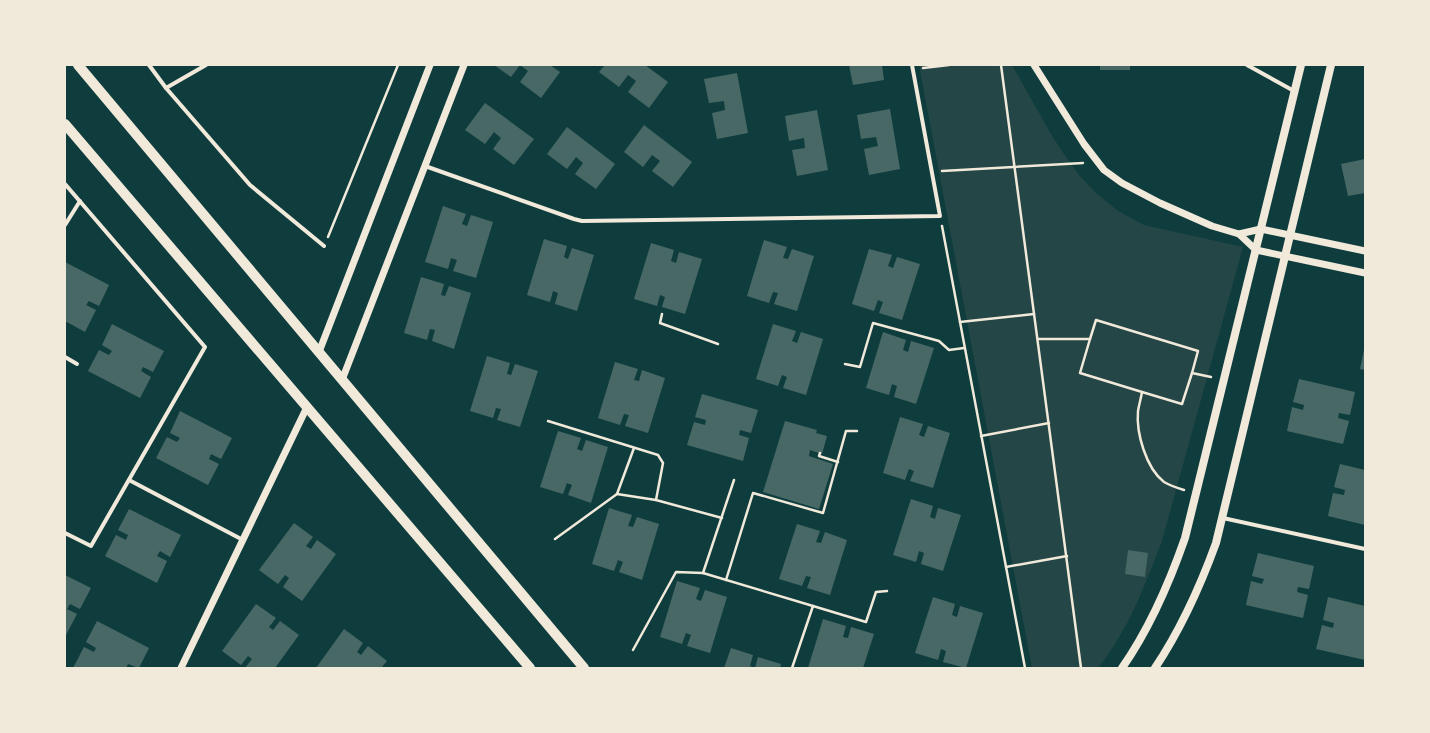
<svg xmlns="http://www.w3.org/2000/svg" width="1430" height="733" font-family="Overpass,sans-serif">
	<rect width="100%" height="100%" fill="#0f3d3e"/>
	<!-- green -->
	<path fill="#244646" d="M919 65H1012L1052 136 1066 157 1079 175 1096 193 1118 211 1144 225 1243 247 1162 541C1145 585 1128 631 1098 668H1032Z"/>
	<!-- building -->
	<g fill="#486865">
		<path d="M494 65H550L560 72 541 98 520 82 528 71 520 65 511 77Z"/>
		<path d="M605 65H645L668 82 649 108 628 92 636 81 628 75 619 87 599 72Z"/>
		<path d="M849 65H882L884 80 853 85Z"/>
		<rect x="1100" y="65" width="30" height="5"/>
		<path d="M737 73 748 133 717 139 712 113 725 110 724 101 709 103 704 79Z"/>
		<path d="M485 103 534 139 514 165 493 149 501 138 494 132 485 144 465 130Z"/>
		<path d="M890 109 900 169 869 175 864 149 878 146 876 137 861 139 857 115Z"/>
		<path d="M817 110 828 170 797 176 792 150 805 148 804 138 789 141 785 116Z"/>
		<path d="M644 125 692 162 673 187 652 171 660 161 652 155 643 167 624 152Z"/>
		<path d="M567 127 615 164 596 189 575 174 583 163 576 157 567 169 547 154Z"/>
		<path d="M1365 159V193L1348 196 1341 164Z"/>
		<path d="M443 206 466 214 462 224 467 226 471 215 493 222 476 278 453 271 457 260 451 258 448 269 425 262Z"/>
		<path d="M544 239 567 246 564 257 568 259 572 248 594 255 577 311 555 304 558 293 553 291 550 302 527 295Z"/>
		<path d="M764 240 787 247 783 258 788 259 792 249 814 256 797 311 774 304 778 293 773 292 769 303 747 296Z"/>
		<path d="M651 243 674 250 671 261 676 263 679 252 702 259 685 314 662 307 665 297 660 295 657 306 634 299Z"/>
		<path d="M869 249 892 255 888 266 893 268 897 257 920 264 902 320 879 313 883 302 878 300 874 311 852 304Z"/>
		<path d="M65 262 109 285 99 306 89 301 86 305 96 310 85 332 65 321Z"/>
		<path d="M421 277 444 284 441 295 445 296 449 286 471 293 454 349 432 341 435 330 430 329 427 340 404 333Z"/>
		<path d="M112 324 164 351 153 372 143 367 141 371 151 377 140 398 88 371 99 350 109 355 112 351 102 345Z"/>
		<path d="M773 324 796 331 792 341 797 343 801 332 823 339 806 395 783 388 787 377 782 375 778 386 756 379Z"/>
		<path d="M883 332 906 340 903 350 908 352 911 341 934 348 916 404 894 397 897 386 892 384 889 395 866 388Z"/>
		<path d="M1364 350H1365V370L1360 369Z"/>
		<path d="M487 356 510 363 507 374 511 375 515 364 538 371 520 427 497 420 501 409 496 408 493 418 470 411Z"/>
		<path d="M615 362 638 369 634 380 639 381 642 370 665 378 648 433 625 426 629 415 624 414 620 425 598 418Z"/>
		<path d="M1299 379 1355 392 1350 415 1339 413 1338 418 1349 421 1343 444 1287 431 1292 407 1303 410 1304 405 1293 402Z"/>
		<path d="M702 394 758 410 751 433 740 430 739 435 749 438 743 461 687 445 694 422 705 425 706 420 695 417Z"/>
		<path d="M180 411 232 438 221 459 211 454 209 459 219 464 208 485 156 458 167 437 177 442 180 438 170 433Z"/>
		<path d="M900 417 923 424 919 435 924 437 928 426 950 433 933 488 910 481 914 471 909 469 905 480 883 473Z"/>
		<path d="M785 421 817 430 816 433 827 436 822 454 810 450 809 456 833 464 819 509 763 492Z"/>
		<path d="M558 431 581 438 577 449 582 451 586 440 608 447 591 503 568 495 572 485 567 483 563 494 540 487Z"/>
		<path d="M1340 464 1365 470V525L1328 516 1333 493 1344 495 1345 490 1334 487Z"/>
		<path d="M911 499 933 506 930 517 935 519 938 508 961 515 943 571 921 564 924 553 919 551 916 562 893 555Z"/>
		<path d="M609 508 632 515 628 526 633 527 637 517 659 524 642 580 619 572 623 562 618 560 614 571 592 564Z"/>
		<path d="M129 509 181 535 170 557 160 551 157 556 167 561 157 583 105 556 116 535 126 540 128 535 118 530Z"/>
		<path d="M294 523 313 537 306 546 311 549 317 540 336 554 302 601 283 587 289 578 285 575 278 584 259 570Z"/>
		<path d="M797 524 820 531 816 542 821 543 825 532 847 540 830 595 807 588 811 577 806 576 802 586 779 579Z"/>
		<path d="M1128 550 1148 553 1145 577 1125 574Z"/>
		<path d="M1258 553 1314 566 1309 589 1298 587 1297 592 1308 595 1303 618 1246 605 1251 581 1262 584 1264 579 1252 576Z"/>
		<path d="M65 575 91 588 80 609 70 604 67 609 77 614 66 635 65 634Z"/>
		<path d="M677 581 700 588 696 599 701 601 705 590 727 597 710 653 687 646 691 635 686 633 682 644 660 637Z"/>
		<path d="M933 597 955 604 952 615 957 617 960 606 983 613 966 668 943 662 946 651 941 649 938 660 915 653Z"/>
		<path d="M1328 597 1365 606V660L1316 649 1322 625 1333 628 1334 623 1323 620Z"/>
		<path d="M256 604 276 618 269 627 273 630 280 621 299 635 275 668H245L252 659 248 656 241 665 222 651Z"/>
		<path d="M823 619 846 626 843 637 848 638 851 627 874 634 863 668H808Z"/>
		<path d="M97 621 149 648 139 668 128 664 126 668H73L84 647 94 652 96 648 86 642Z"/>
		<path d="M344 629 363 643 357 652 361 655 368 646 387 661 381 668H316Z"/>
		<path d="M731 648 753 655 750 666 755 668 758 657 781 664 780 668H724Z"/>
	</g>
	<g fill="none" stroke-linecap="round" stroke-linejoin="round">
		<!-- path -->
		<g stroke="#f1e9da" stroke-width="2.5">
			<path d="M1001 65 1081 668"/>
			<path d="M923 68 949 65"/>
			<path d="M942 171 1083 163"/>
			<path d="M942 226 1025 668"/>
			<path d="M328 237 398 65"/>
			<path d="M662 314 660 323 718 344"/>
			<path d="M960 322 1034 314"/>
			<path d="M1038 339H1090L1096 320 1198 351 1192 373 1211 377"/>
			<path d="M1090 339 1080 373 1142 392C1141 398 1139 405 1138 411 1136 433 1146 468 1164 482 1171 486 1177 488 1184 490"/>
			<path d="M845 364 860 367 873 323 939 341 949 350 964 348"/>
			<path d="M1142 392 1182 404 1192 373"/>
			<path d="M548 421 658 455 663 463 656 500 722 518"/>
			<path d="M981 436 1049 423"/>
			<path d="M820 453 819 456 838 462"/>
			<path d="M617 494 656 500"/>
			<path d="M555 539 617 494 634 448"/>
			<path d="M1006 567 1067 556"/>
			<path d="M703 573 813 606"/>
			<path d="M726 580 753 493 823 513 846 431H857"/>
			<path d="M633 650 676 572 703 573 734 480"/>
			<path d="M792 668 813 606 866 622 876 592 887 591"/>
		</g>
		<!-- minor -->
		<g stroke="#f1e9da" stroke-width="4">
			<path d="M149 65 166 88 250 185 324 246"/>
			<path d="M1247 65 1294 91"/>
			<path d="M166 88 206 65"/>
			<path d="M425 166 574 219 582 221 940 216 912 65"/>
			<path d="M65 184 205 347 91 546 65 533"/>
			<path d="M65 225 80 201"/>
			<path d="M65 357 77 364"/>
			<path d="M129 480 243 540"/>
			<path d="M1223 518 1365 549"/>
		</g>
		<!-- tertiary -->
		<g stroke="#f1e9da" stroke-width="7">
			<path d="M1034 65 1084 144 1104 170 1122 183 1160 203 1212 226 1239 234"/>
			<path d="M1365 251 1261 229 1239 234 1256 250 1365 273"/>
			<path d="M319 352 430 65"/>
			<path d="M342 380 464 65"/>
			<path d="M181 668 307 407"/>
		</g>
		<!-- secondary -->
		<g stroke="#f1e9da" stroke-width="8">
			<path d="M1122 668C1150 628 1169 584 1185 538L1301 65"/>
			<path d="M1155 668C1181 629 1200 587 1216 543L1331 65"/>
		</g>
		<!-- primary -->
		<g stroke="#f1e9da" stroke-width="10">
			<path d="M78 65 584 668"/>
			<path d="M65 124 530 668"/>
		</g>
	</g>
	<!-- border -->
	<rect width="1430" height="733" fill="none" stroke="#f1e9da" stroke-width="132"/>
</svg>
